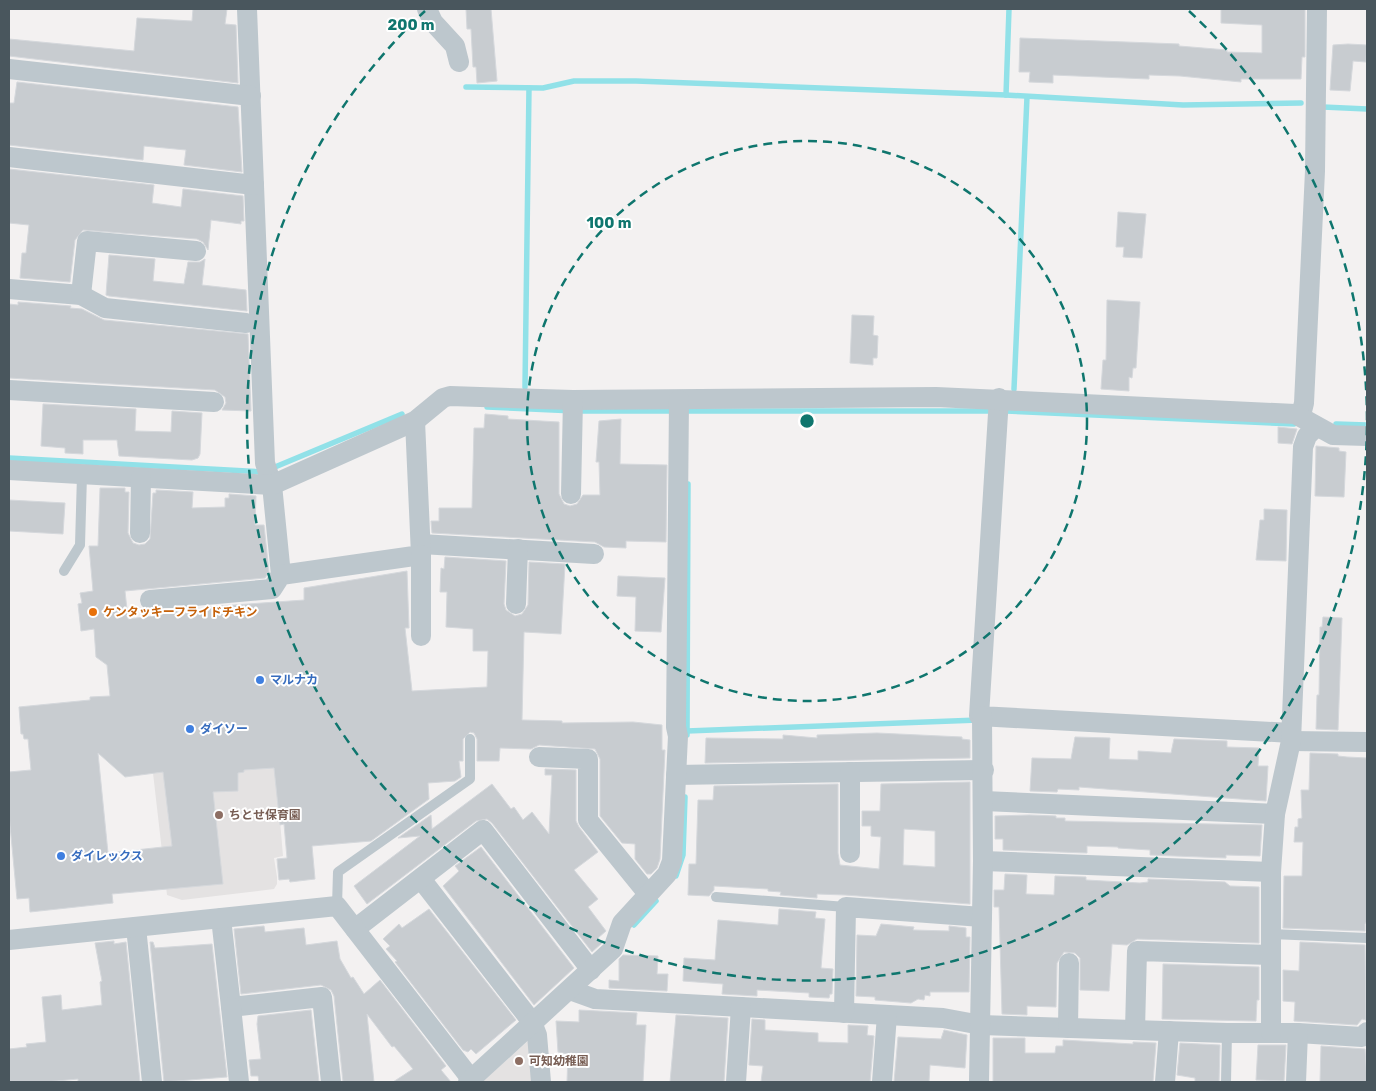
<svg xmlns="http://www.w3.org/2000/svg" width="1376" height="1091" font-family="Rubik,'Noto Sans JP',sans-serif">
	<rect width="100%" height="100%" fill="#f3f1f1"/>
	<!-- education -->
	<g fill="#e4e2e2">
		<path d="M275 761 283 856 274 858 277 877V884L274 889 182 900 167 895 153 773 211 765Z"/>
		<path d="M529 1040 534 1082H482Z"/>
	</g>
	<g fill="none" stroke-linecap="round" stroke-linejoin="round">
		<!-- stream -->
		<g stroke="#91e1e8" stroke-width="5.5">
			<path d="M466 87 543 88 574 81H636L1006 95 1183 105 1301 103"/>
			<path d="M1006 95 1009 9"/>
			<path d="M1323 107 1367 109"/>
			<path d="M525 387 529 88"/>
			<path d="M1014 389 1027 97"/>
			<path d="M487 407 575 411H1006L1294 424"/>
			<path d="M1336 424 1367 425"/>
			<path d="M9 458 263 472 402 414"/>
			<path d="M687 731 978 720"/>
			<path d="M687 735 688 484"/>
			<path d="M676 876 683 855 685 797"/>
			<path d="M634 925 656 901"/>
		</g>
	</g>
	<!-- building -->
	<g fill="#c8ccd0" stroke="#d5d8dc" fill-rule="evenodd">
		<path d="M193 9H227L225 24 236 25 238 83 9 56V39L134 51 137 18 192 21Z"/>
		<path d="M466 9H491L497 81 477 83 476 67H473L471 29H467Z"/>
		<path d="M1221 9H1305V57H1302L1301 79H1241V82L1180 76 1149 75V79L1053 75V83L1029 82 1030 72H1019L1020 38 1179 44V46L1227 50V52L1262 53V25L1221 23Z"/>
		<path d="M1348 44 1367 45 1366 62 1353 61 1350 91 1330 90 1333 45Z"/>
		<path d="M17 82 238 107 242 172 184 165 186 150 144 146 143 160 9 145V103H14Z"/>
		<path d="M9 169 154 185 152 203 181 207 183 189 243 196 244 221H241V224L211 220 208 250 203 242 197 239 83 230 75 240 70 282 20 278 22 253H26L29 225 9 223Z"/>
		<path d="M1118 212 1146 214 1142 258 1123 257 1124 247H1116Z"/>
		<path d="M109 255 155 259 153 281 184 284 188 262H200L205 259 202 285 246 290 247 311 109 296 106 295Z"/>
		<path d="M1107 300 1140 302 1136 368H1133L1132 378 1129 377V391L1101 389 1103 360H1106Z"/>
		<path d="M18 302 71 306 70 308 82 309 104 320 248 334 251 411 222 410 226 403 225 397 215 390 9 378V304L18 305Z"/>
		<path d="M852 315 874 316 873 335 878 336 877 358H873V365L850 363Z"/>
		<path d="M43 404 136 409 135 431 171 432 172 411 202 413 200 454 198 458 192 460 119 456 117 440H83V454L65 453V448L41 446Z"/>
		<path d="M485 414 508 416V419L559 422V494L564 504 570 506 577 504 583 495H600L599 462H596L599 421 621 419 620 464 667 465 666 542 626 541V548L604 547 595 542 432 533 431 521H439V508H472L474 428H484Z"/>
		<path d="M1278 427 1297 429 1292 444 1278 443Z"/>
		<path d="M1316 446 1339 448V451L1346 452 1344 497 1315 496Z"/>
		<path d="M100 488H125V492H129L128 533 133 543 139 545 145 544 150 539 153 493H156V490L193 492 192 508 225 507V498H229V494L256 496 255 525H264L269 572 265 578 125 591 128 619 162 615 161 611 177 610V614L206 611V607L304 600V588L407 571 409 628H405L412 691 487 687 488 651H473V629L446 627 447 592H440L441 568 444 569 445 557 506 561 504 604 506 610 515 616 522 614 528 605 529 562 565 564 561 634 524 632 522 720 562 721V723L633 722 662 725V750H665L660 859 657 868 651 874H647L635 859V844L622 843 600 816V759L595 749 539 745 531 749 500 748 499 761H477V739L474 733 470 732 463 739V761H459L461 777 455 781 428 783 429 799 371 841 312 846 315 879 290 882 289 879 279 880 277 859 287 858 284 824 280 825 274 768 244 770V772L238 773V791L213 792 223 884 112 894 113 903 30 912 29 898 17 899 9 815V772L31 770 28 739H24L23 734H21L19 707 90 700V697L110 696 107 665 96 657 94 629 81 631 78 604 82 603 80 593 93 591 89 546H98ZM98 753 125 777 163 772 172 846 108 853Z"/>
		<path d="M9 500 65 503 63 534 9 531Z"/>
		<path d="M1264 509 1287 510 1286 561 1256 560 1260 520H1264Z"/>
		<path d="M618 576 665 578 661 632 635 631 636 597 617 596Z"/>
		<path d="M1323 617 1342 618 1338 730 1316 729 1317 695H1319L1320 627H1322Z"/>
		<path d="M877 733 962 737V739L970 740V758L705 763 706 738 783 739V735L817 738V735Z"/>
		<path d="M1075 737 1110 738 1109 759 1138 760V751L1171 753 1174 739 1227 741V747L1259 748 1258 766H1268L1266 801 1079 787V790L1058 789 1057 792 1030 791 1032 758 1071 759Z"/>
		<path d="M1310 753 1338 754V756L1347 757 1367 758V921L1365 924V931L1283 928 1284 876H1302L1303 842H1294L1295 827H1298V819L1302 818 1301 790H1309Z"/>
		<path d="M545 769 576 770V821L579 827 598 852 574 870 598 899 588 907 606 931 598 938 602 943 592 952 492 823 487 819 476 821 367 904 354 886 420 836 398 838 431 815 432 829 492 784 511 809 514 807 523 820 532 812 549 834 552 775H545Z"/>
		<path d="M970 782V904L845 895 817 894V898L780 895 781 892 768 891V889L714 886V890L709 896 688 895 689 864H696L698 800H713L714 786 838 784V853L840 865 879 869 881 837 871 836V826H862V811H880L881 784ZM904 829 935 831V867L903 865Z"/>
		<path d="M1029 815 1056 816V818H1065V821L1262 825 1260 856 1226 855V858L1150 855V850L1118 848V847L1087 846V853L1003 850V839H995V816Z"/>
		<path d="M481 847 574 968 534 1005 443 886 459 871 455 866Z"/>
		<path d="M1005 874 1027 875 1026 894 1054 895 1055 876 1086 877V880L1140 883 1148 882V879L1225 882 1230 886 1259 887V943L1137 939 1127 945 1112 944 1109 991 1080 990V958L1075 953 1064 952 1057 963 1056 1007 1027 1006V1015L1002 1014 999 907H994V890H1004Z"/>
		<path d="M429 909 516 1020 476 1054 471 1049 468 1052 463 1050 395 962 397 961 386 949 390 946 383 939 399 924 402 928Z"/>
		<path d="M779 909 816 912 815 918 825 919 821 968 833 969 832 994H830L829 998 809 997V993L757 990V996L722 994 723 984 683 981 684 958 715 960 718 920 778 925Z"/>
		<path d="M881 924 914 927 913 930 949 931V926L966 928V937H970L969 992H930V996L925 995 924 1000 918 999 911 1003 875 1000V997L856 996 857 935 876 936Z"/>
		<path d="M264 926 265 932 304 928 306 945 337 941 340 959 351 978 353 977 364 994 380 980 446 1066 441 1070 451 1082H393L413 1069 394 1046 392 1047 367 1014 374 1082H343L334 996 331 990 321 985 241 994 234 929Z"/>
		<path d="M114 941V944L126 942 140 1082H78V1079L46 1082H9V1049L27 1047 26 1044 46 1042 42 997 61 995 62 1010 102 1005 100 982 102 981 95 943Z"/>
		<path d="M150 942H153L155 948 212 944 227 1077 164 1082Z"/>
		<path d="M1300 942 1365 945 1366 1020 1362 1019 1357 1025 1294 1021 1295 1002 1283 1001V970L1299 971Z"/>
		<path d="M623 955 658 956 657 974H668L667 991 609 988V980L619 981V959Z"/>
		<path d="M1163 964 1259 967V1000H1257L1256 1021 1162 1019Z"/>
		<path d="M311 1010 319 1082H259L258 1076H251L249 1060 261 1059 257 1024 258 1016Z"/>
		<path d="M579 1010 637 1013 636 1025H646L643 1082H567L568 1054 558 1052 556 1021 579 1022Z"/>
		<path d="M676 1015 728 1018 724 1082H670Z"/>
		<path d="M752 1019 765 1020V1030L818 1033V1042L848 1043V1025L868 1026 867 1035 874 1036 870 1082H761L763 1066 749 1065Z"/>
		<path d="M944 1030 967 1035 965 1068 930 1065 929 1082H894L898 1037 941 1039Z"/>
		<path d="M993 1038H1025V1053H1055L1056 1046H1063V1040L1133 1044V1042L1156 1043 1153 1082H993Z"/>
		<path d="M1180 1043 1220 1045 1219 1082H1195V1078L1177 1075Z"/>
		<path d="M1258 1045H1286L1284 1081 1256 1080Z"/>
		<path d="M1321 1046 1365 1049 1367 1082H1320Z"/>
	</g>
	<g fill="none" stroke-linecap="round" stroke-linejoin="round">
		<!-- service -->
		<g stroke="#bdc7cd" stroke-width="10">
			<path d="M64 571 80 545 82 475"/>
			<path d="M716 897 846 907"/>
			<path d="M337 906 338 872 470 779V739"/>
			<path d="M1271 934 1367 938"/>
			<path d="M1226 1082 1227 1033"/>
		</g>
		<!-- minor -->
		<g stroke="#bdc7cd" stroke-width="20">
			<path d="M247 9 265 463 272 485 281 575"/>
			<path d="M427 9 433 22 455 46 459 62"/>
			<path d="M9 69 251 96"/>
			<path d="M9 157 254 185"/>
			<path d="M9 289 81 295 105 308 246 323"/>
			<path d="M81 295 87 241 196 251"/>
			<path d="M9 390 214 402"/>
			<path d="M999 398 979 716 1291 733"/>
			<path d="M1301 415 1304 403 1315 171 1317 9"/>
			<path d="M9 470 272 485 415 421 443 398 450 396 573 400 936 397 1295 414 1333 435 1367 436"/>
			<path d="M571 494 573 400"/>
			<path d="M140 533 141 478"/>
			<path d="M421 544 594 554"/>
			<path d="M150 600 272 589 281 575 421 555 415 421"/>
			<path d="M516 604 518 549"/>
			<path d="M421 636V555"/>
			<path d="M1291 741 1367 742"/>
			<path d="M539 757 588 759V820L648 894"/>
			<path d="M676 775 984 770"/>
			<path d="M984 801 1275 814"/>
			<path d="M850 853V772"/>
			<path d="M983 861 1271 872"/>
			<path d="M421 879 532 1022 537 1035 541 1082"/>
			<path d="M221 918 231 1007 322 997 331 1082"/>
			<path d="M136 927 152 1082"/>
			<path d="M355 929 483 830 591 970"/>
			<path d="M9 940 337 906 471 1079"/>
			<path d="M570 990 595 999 943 1018 981 1025 1227 1033H1298L1362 1037 1367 1032"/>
			<path d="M231 1007 239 1082"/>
			<path d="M844 1013 846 907 982 917"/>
			<path d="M1068 1028 1069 963"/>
			<path d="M1135 1030 1137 951 1271 955"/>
			<path d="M1271 1032V872L1275 814 1291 741 1303 447 1307 436 1316 427"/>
			<path d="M468 1082 613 949 622 923 667 874 672 861 678 736 676 727 679 400"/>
			<path d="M736 1082 741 1007"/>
			<path d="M882 1082 887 1015"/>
			<path d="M979 1082 983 861 982 716"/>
			<path d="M1165 1082 1169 1031"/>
			<path d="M1296 1082 1298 1033"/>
		</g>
	</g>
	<!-- distance rings -->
	<g fill="none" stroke="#0f766e" stroke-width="2.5" stroke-dasharray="9 6">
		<circle cx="807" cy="421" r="280"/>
		<path d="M1189 11A560 560 0 1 1 425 11"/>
	</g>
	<!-- markers -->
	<circle fill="#e8710a" stroke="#fff" stroke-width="2" cx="93" cy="612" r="5"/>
	<g fill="#3f7fe0" stroke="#fff" stroke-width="2">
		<circle cx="260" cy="680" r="5"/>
		<circle cx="190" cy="729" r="5"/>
		<circle cx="61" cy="856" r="5"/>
	</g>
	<g fill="#8d6e63" stroke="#fff" stroke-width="2">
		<circle cx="219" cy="815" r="5"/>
		<circle cx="519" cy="1061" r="5"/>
	</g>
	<g text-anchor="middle" stroke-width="4" stroke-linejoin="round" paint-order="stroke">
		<!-- food labels -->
		<g font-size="12" font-weight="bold" fill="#c56008" stroke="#fff" text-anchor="start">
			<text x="103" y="616">ケンタッキーフライドチキン</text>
		</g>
		<!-- shop labels -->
		<g font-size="12" font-weight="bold" fill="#366cbe" stroke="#fff" text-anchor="start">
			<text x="270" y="684">マルナカ</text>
			<text x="200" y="733">ダイソー</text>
			<text x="71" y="860">ダイレックス</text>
		</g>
		<!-- education labels -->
		<g font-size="12" font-weight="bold" fill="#785e54" stroke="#fff" text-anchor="start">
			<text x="229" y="819">ちとせ保育園</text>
			<text x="529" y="1065">可知幼稚園</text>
		</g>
	</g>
	<circle cx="807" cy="421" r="8" fill="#0f766e" stroke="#fff" stroke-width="2.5"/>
	<g font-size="15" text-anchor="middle" font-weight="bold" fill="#0f766e" stroke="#fff" stroke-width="4" stroke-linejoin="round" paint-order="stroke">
		<text x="411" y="30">200 m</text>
		<text x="609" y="228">100 m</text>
	</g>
	<!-- border -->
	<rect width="1376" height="1091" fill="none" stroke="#49565d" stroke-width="20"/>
</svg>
